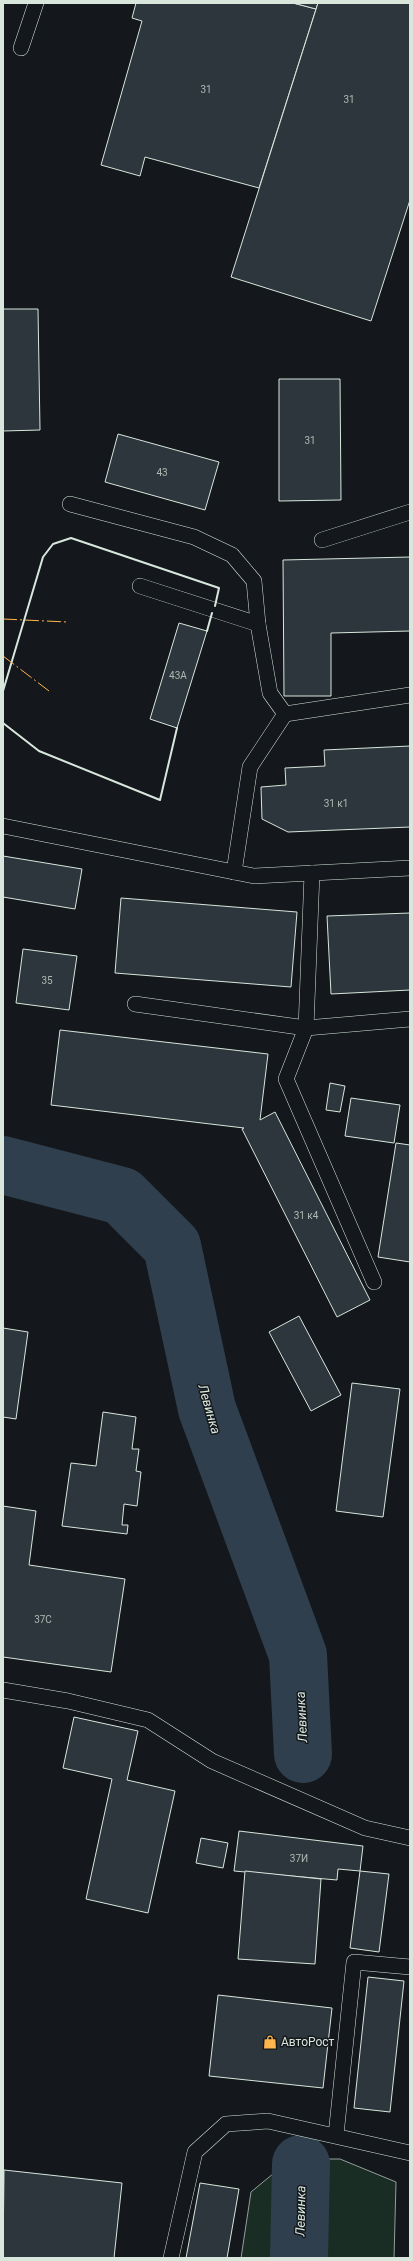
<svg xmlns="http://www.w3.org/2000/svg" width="413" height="2261" font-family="Roboto,sans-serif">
	<rect width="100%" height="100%" fill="#14181c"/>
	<!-- green -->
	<path fill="#1a2d24" stroke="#939e99" d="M291 2159H340L396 2182 394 2258H241L251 2192Z"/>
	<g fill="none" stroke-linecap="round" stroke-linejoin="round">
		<!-- river -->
		<g stroke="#2f3f4d" stroke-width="58">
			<path d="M3 1165 122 1196 172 1246 207 1409 298 1655 303 1754"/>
			<path d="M299 2258 301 2164"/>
		</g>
	</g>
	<!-- building -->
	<g fill="#2c363c" stroke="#d8e6dc">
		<path d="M136 3H293L316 9 259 188 145 157 140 176 101 165 142 21 132 18Z"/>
		<path d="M293 3H318L316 9Z"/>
		<path d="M318 3H410V200L371 321 231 277Z"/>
		<path d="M3 309H38L40 430 3 431Z"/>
		<path d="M279 379H340L341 500 279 501Z"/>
		<path d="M118 434 219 462 205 510 105 482Z"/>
		<path d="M410 557V631L331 633V696H284L283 560Z"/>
		<path d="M179 623 207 631 177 728 150 719Z"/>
		<path d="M410 746V827L288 832 262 819 261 787 286 785 285 768 325 766 324 750Z"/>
		<path d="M3 856 82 869 75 909 3 897Z"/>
		<path d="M121 898 297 912 291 987 115 973Z"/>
		<path d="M410 913V990L331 994 327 916Z"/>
		<path d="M23 949 77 956 69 1010 16 1003Z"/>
		<path d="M60 1030 268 1054 260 1120 275 1112 370 1300 337 1317 242 1129 244 1128 51 1105Z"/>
		<path d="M330 1083 345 1086 340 1112 326 1110Z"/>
		<path d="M351 1098 400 1105 394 1143 345 1136Z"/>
		<path d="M396 1143 410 1145V1262L378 1257Z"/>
		<path d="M299 1316 341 1395 311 1411 269 1332Z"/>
		<path d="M3 1328 28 1332 16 1419 3 1417Z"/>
		<path d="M352 1383 400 1389 383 1517 336 1511Z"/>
		<path d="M103 1412 136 1417 132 1449H139L136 1471 141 1472 137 1506 124 1504 122 1525H128L127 1534 62 1526 71 1463 96 1466Z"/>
		<path d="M3 1506 36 1511 29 1565 125 1579 111 1672 3 1657Z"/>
		<path d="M74 1717 138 1731 127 1780 175 1791 148 1913 86 1899 112 1779 63 1768Z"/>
		<path d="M239 1831 363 1846 360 1871 338 1869 337 1880 234 1871Z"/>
		<path d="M201 1838 228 1843 223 1868 196 1863Z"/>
		<path d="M245 1871 321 1879 315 1964 238 1959Z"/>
		<path d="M360 1871 389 1874 379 1952 350 1948Z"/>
		<path d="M368 1977 404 1981 390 2112 354 2108Z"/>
		<path d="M218 1995 332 2008 323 2088 209 2076Z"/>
		<path d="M4 2170 122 2183 114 2258H3Z"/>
		<path d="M200 2183 239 2189 227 2258H186Z"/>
	</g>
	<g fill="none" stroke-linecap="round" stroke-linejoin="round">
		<!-- lane casing -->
		<g stroke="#d8e6dc" stroke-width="16">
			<g id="lane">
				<path d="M21 48 36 3"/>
				<path d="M70 504 194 537 232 555 254 581 258 624 270 693 285 714"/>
				<path d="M322 540 410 512"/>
				<path d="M140 586 258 624"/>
				<path d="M3 826 254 876 410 868"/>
				<path d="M234 872 250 767 285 714 410 695"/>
				<path d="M312 873 306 1028 286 1079 374 1282"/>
				<path d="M135 1004 306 1028 410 1019"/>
				<path d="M3 1690 68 1701 148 1720 212 1761 365 1828 410 1838"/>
				<path d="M336 2135 354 1962 410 1967"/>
				<path d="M171 2258 195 2152 226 2124 268 2121 410 2153"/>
			</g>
		</g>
		<!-- lane -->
		<use href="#lane" stroke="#14181c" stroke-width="15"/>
		<!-- wall -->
		<g stroke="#d8e6dc" stroke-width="2">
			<path d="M207 631 212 613"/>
			<path d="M3 691 43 557 53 544 71 538 219 588 215 606"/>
			<path d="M3 723 39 751 160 800 177 728"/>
		</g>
		<!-- power -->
		<g stroke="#ffb74d" stroke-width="1" stroke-dasharray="14 3 2 3" stroke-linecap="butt">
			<path d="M3 619 67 622"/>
			<path d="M3 656 49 691"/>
		</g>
	</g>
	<!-- icons -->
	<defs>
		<g id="shop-bare" transform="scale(1.08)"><path d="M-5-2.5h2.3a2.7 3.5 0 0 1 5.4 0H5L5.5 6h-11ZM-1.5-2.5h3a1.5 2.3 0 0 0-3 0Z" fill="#ffb74d" stroke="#14181c" stroke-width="2.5" paint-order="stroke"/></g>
	</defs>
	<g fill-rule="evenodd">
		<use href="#shop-bare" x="270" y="2042"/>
	</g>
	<g text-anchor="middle" stroke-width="3" stroke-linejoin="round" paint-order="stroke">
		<!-- number labels -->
		<g font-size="10" fill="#adbab4">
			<text x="206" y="93">31</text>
			<text x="349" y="103">31</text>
			<text x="310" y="444">31</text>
			<text x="162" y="476">43</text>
			<text x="178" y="679">43А</text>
			<text x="336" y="807">31 к1</text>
			<text x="47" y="984">35</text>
			<text x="306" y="1219">31 к4</text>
			<text x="43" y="1623">37С</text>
			<text x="299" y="1862">37И</text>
		</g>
		<!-- poi labels -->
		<g font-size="12" fill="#d8e6dc" stroke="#14181c" text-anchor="start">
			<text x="281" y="2046">АвтоРост</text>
		</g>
		<!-- water labels -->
		<g font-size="13" font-style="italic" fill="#d8e6dc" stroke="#14181c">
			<text transform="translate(210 1409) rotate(74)" y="5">Левинка</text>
			<text transform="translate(301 1717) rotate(-93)" y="5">Левинка</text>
			<text transform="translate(300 2211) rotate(-89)" y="5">Левинка</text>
		</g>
	</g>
	<!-- border -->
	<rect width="413" height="2261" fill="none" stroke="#d8e6dc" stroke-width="8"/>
</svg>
